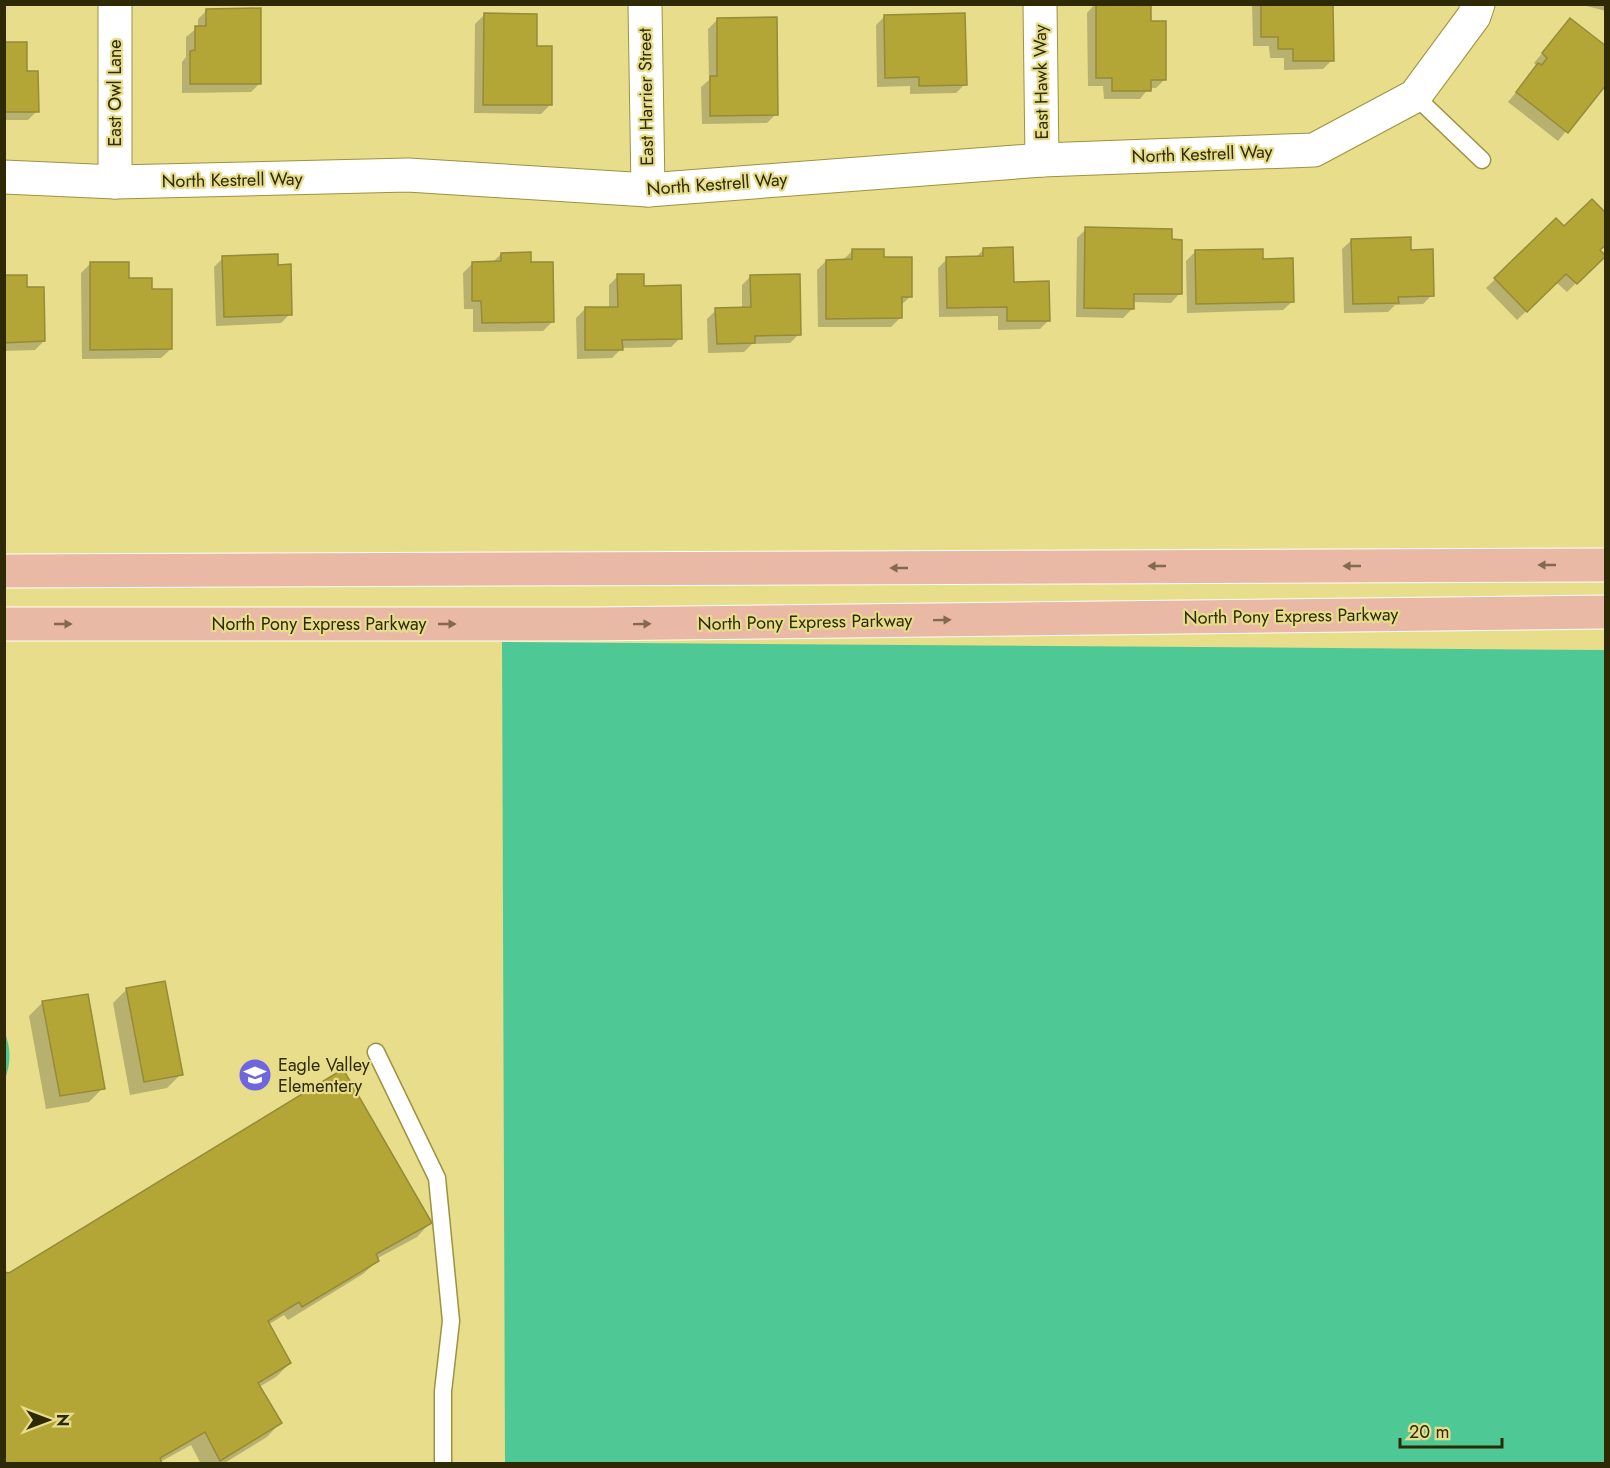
<svg xmlns="http://www.w3.org/2000/svg" width="1610" height="1468" font-family="Jost,sans-serif">
	<rect width="100%" height="100%" fill="#e7dd8a"/>
	<!-- green -->
	<g fill="#4ec995">
		<path d="M502 642 1605 650V1463H505Z"/>
		<path d="M5 1033C11 1049 11 1063 5 1079Z"/>
	</g>
	<!-- shadow -->
	<g fill="#0003">
		<path d="M4 4H22L20 6Z"/>
		<path d="M1095 4H1149V22L1165 79 1156 88H1149L1140 99H1104L1103 86H1088L1087 13Z"/>
		<path d="M1252 4H1331L1332 60 1323 69 1284 70V58H1270L1269 46H1253Z"/>
		<path d="M1579 4H1606V11Z"/>
		<path d="M207 10 260 83 251 92 182 93V62L186 57V37L198 27V19Z"/>
		<path d="M484 15 535 47 550 105 541 114 474 113 475 24Z"/>
		<path d="M885 16 965 84 956 93 910 94V86L877 87 876 25Z"/>
		<path d="M717 20 776 114 767 123 702 124 701 87 709 80 708 29Z"/>
		<path d="M1570 20 1606 83 1558 141 1508 102 1537 66 1534 63Z"/>
		<path d="M4 43 26 73 37 111 28 120H4Z"/>
		<path d="M1556 220 1603 256 1567 292 1556 282 1517 320 1486 288Z"/>
		<path d="M1086 229 1180 293 1171 303 1132 302V309L1123 318 1076 317 1077 238Z"/>
		<path d="M1352 240 1410 252 1432 295 1423 304 1395 305 1388 312 1344 313 1342 249Z"/>
		<path d="M983 250 1049 320 1040 329 998 330V316L939 317 938 268 947 259 975 258Z"/>
		<path d="M852 251 882 259 911 296 901 305 900 318 891 327H818L817 270 826 261 843 260Z"/>
		<path d="M1195 252 1261 260 1293 301 1283 310 1187 313 1186 261Z"/>
		<path d="M501 254 529 264 552 322 543 331 473 332V309H464L463 273 472 264 492 263Z"/>
		<path d="M223 258 276 266 290 314 281 323 216 326 214 267Z"/>
		<path d="M90 264 150 291 171 349 161 358 82 359 81 273Z"/>
		<path d="M618 276 643 287 680 338 671 347 622 348 612 358 577 359 576 318 585 309 609 308V285Z"/>
		<path d="M751 276 799 334 790 343 752 344 744 352 708 353 707 319 716 310 742 309V285Z"/>
		<path d="M4 277 25 289 44 341 35 350 4 351Z"/>
		<path d="M127 989 181 1074 167 1088 130 1095 113 1003Z"/>
		<path d="M43 1002 103 1088 89 1102 46 1109 29 1016Z"/>
		<path d="M430 1223 417 1237 376 1259 377 1261 363 1274 288 1320 284 1315 268 1325 290 1363 276 1377 259 1387 280 1423 267 1437 223 1464H201L191 1445 160 1462 4 1464Z"/>
	</g>
	<!-- building -->
	<g fill="#b3a637" stroke="#958b38" stroke-width="1.5">
		<path d="M1096 4H1151V21H1166V80H1151V91H1112V78H1096Z"/>
		<path d="M1261 4H1333L1334 61H1293V49H1278V37H1261Z"/>
		<path d="M261 8V84H190V51L195 50V26H206V9Z"/>
		<path d="M484 13 537 14V46H552V105H483Z"/>
		<path d="M965 13 967 85 919 86V77L885 78 884 15Z"/>
		<path d="M777 17 778 115 710 116V76H717V18Z"/>
		<path d="M1570 18 1606 46V85L1568 133 1516 92 1538 63 1542 65 1547 58 1542 53Z"/>
		<path d="M4 42H27V71H38L39 112H4Z"/>
		<path d="M1592 199 1606 213V245L1600 250 1606 256 1577 284 1566 274 1527 312 1494 278 1556 218 1564 226Z"/>
		<path d="M1085 227 1172 229V239L1182 240V294H1134V309L1084 308Z"/>
		<path d="M1411 237V250L1433 249 1434 296 1398 297 1399 303 1353 304 1351 239Z"/>
		<path d="M1013 247 1014 282 1049 281 1050 321H1007V307L947 308 946 257 983 256V248Z"/>
		<path d="M852 249H884V257H912V297H902V318L826 319V260L852 259Z"/>
		<path d="M1263 249V259L1293 258 1294 302 1196 304 1195 250Z"/>
		<path d="M531 252V262H553L554 322 482 323 481 301H472V262L501 261V253Z"/>
		<path d="M278 254V265L291 264 292 315 224 317 222 256Z"/>
		<path d="M90 262H129V278H152V289H172V349L90 350Z"/>
		<path d="M617 274H644V286L681 285 682 339 622 340 623 350H585V307H618Z"/>
		<path d="M800 274 801 335 755 336V343L717 344 715 308 751 307 750 275Z"/>
		<path d="M4 275H27V287H44L45 341 4 343Z"/>
		<path d="M165 981 183 1075 144 1082 126 988Z"/>
		<path d="M88 994 105 1089 60 1096 42 1001Z"/>
		<path d="M343 1069 432 1223 376 1254 379 1261 302 1307 299 1302 268 1321 291 1363 258 1383 282 1423 220 1461 205 1432 160 1458 162 1464H4V1272L9 1273Z"/>
	</g>
	<g fill="none" stroke-linecap="round" stroke-linejoin="round">
		<!-- service casing -->
		<g stroke="#9d9240" stroke-width="19">
			<g id="service">
				<path d="M1415 96 1482 160"/>
				<path d="M376 1052 437 1178 451 1321 443 1391V1464"/>
			</g>
		</g>
		<!-- minor casing -->
		<g stroke="#9d9240" stroke-width="35">
			<g id="minor">
				<path d="M115 4V182"/>
				<path d="M645 4 648 190"/>
				<path d="M1040 4 1042 160"/>
				<path d="M4 177 115 182 408 175 648 190 1042 160 1314 150 1415 96 1474 16 1478 4"/>
			</g>
		</g>
		<!-- primary casing -->
		<g stroke="#fff" stroke-width="35">
			<g id="primary">
				<path d="M4 571 1606 565"/>
				<path d="M4 624H591L1606 612"/>
			</g>
		</g>
		<!-- service -->
		<use href="#service" stroke="#fff" stroke-width="16"/>
		<!-- minor -->
		<use href="#minor" stroke="#fff" stroke-width="33"/>
		<!-- primary -->
		<use href="#primary" stroke="#eab9a6" stroke-width="33"/>
	</g>
	<!-- one-way arrows -->
	<defs><path id="oneway-solid" d="M-6-.8H1V-3.2L6.5 0L1 3.2V.8H-6Z" transform="scale(1.5)"/></defs>
	<g fill="#836a4e">
		<use href="#oneway-solid" transform="translate(1547 565) rotate(180)"/>
		<use href="#oneway-solid" transform="translate(1157 566) rotate(180)"/>
		<use href="#oneway-solid" transform="translate(1352 566) rotate(180)"/>
		<use href="#oneway-solid" transform="translate(899 568) rotate(180)"/>
		<use href="#oneway-solid" transform="translate(942 620) rotate(-1)"/>
		<use href="#oneway-solid" transform="translate(63 624)"/>
		<use href="#oneway-solid" transform="translate(447 624)"/>
		<use href="#oneway-solid" transform="translate(642 624) rotate(-1)"/>
	</g>
	<!-- icons -->
	<defs>
		<g id="school-disc" transform="scale(1.725)"><circle r="9.5" fill="#6e66e0" stroke="#e7dd8a"/><path d="M0-5L7-2L0 1L-7-2ZM-4 1L0 2.5L4 1V4Q0 6-4 4Z" fill="#fff"/></g>
	</defs>
	<g fill-rule="evenodd">
		<use href="#school-disc" x="255" y="1075"/>
	</g>
	<g text-anchor="middle" stroke-width="4.5" stroke-linejoin="round" paint-order="stroke">
		<!-- street labels -->
		<g font-size="18" fill="#2e2a06" stroke="#e7dd8a">
			<text transform="translate(1041 82) rotate(-91)" y="6">East Hawk Way</text>
			<text transform="translate(115 93) rotate(-90)" y="6">East Owl Lane</text>
			<text transform="translate(646 97) rotate(-91)" y="6">East Harrier Street</text>
			<text transform="translate(1202 154) rotate(-2)" y="6">North Kestrell Way</text>
			<text transform="translate(232 180) rotate(-1)" y="6">North Kestrell Way</text>
			<text transform="translate(717 184) rotate(-4)" y="6">North Kestrell Way</text>
			<text transform="translate(1291 616) rotate(-1)" y="6">North Pony Express Parkway</text>
			<text transform="translate(805 622) rotate(-1)" y="6">North Pony Express Parkway</text>
			<text x="319" y="630">North Pony Express Parkway</text>
		</g>
		<!-- poi labels -->
		<g font-size="18" fill="#2e2a06" stroke="#e7dd8a" text-anchor="start">
			<text x="278" y="1071">Eagle Valley<tspan x="278" dy="21">Elementery</tspan></text>
		</g>
	</g>
	<!-- border -->
	<rect width="1610" height="1468" fill="none" stroke="#2e2a06" stroke-width="12"/>
	<!-- north arrow -->
	<g transform="translate(48 1420) rotate(90)" stroke="#e7dd8a" stroke-width="4.5" paint-order="stroke">
	<path d="M0-4.5L10 22L0 15L-10 22Z" fill="#2e2a06"/>
	<text y="-9" font-size="16" font-weight="bold" text-anchor="middle" fill="#2e2a06">N</text>
	</g>
	<!-- scale -->
	<path d="M1400 1438v9h102v-9" fill="none" stroke="#2e2a06" stroke-width="3"/>
	<text x="1409" y="1438" font-size="18" fill="#2e2a06" stroke="#e7dd8a" stroke-width="4.5" paint-order="stroke">20 m</text>
</svg>
